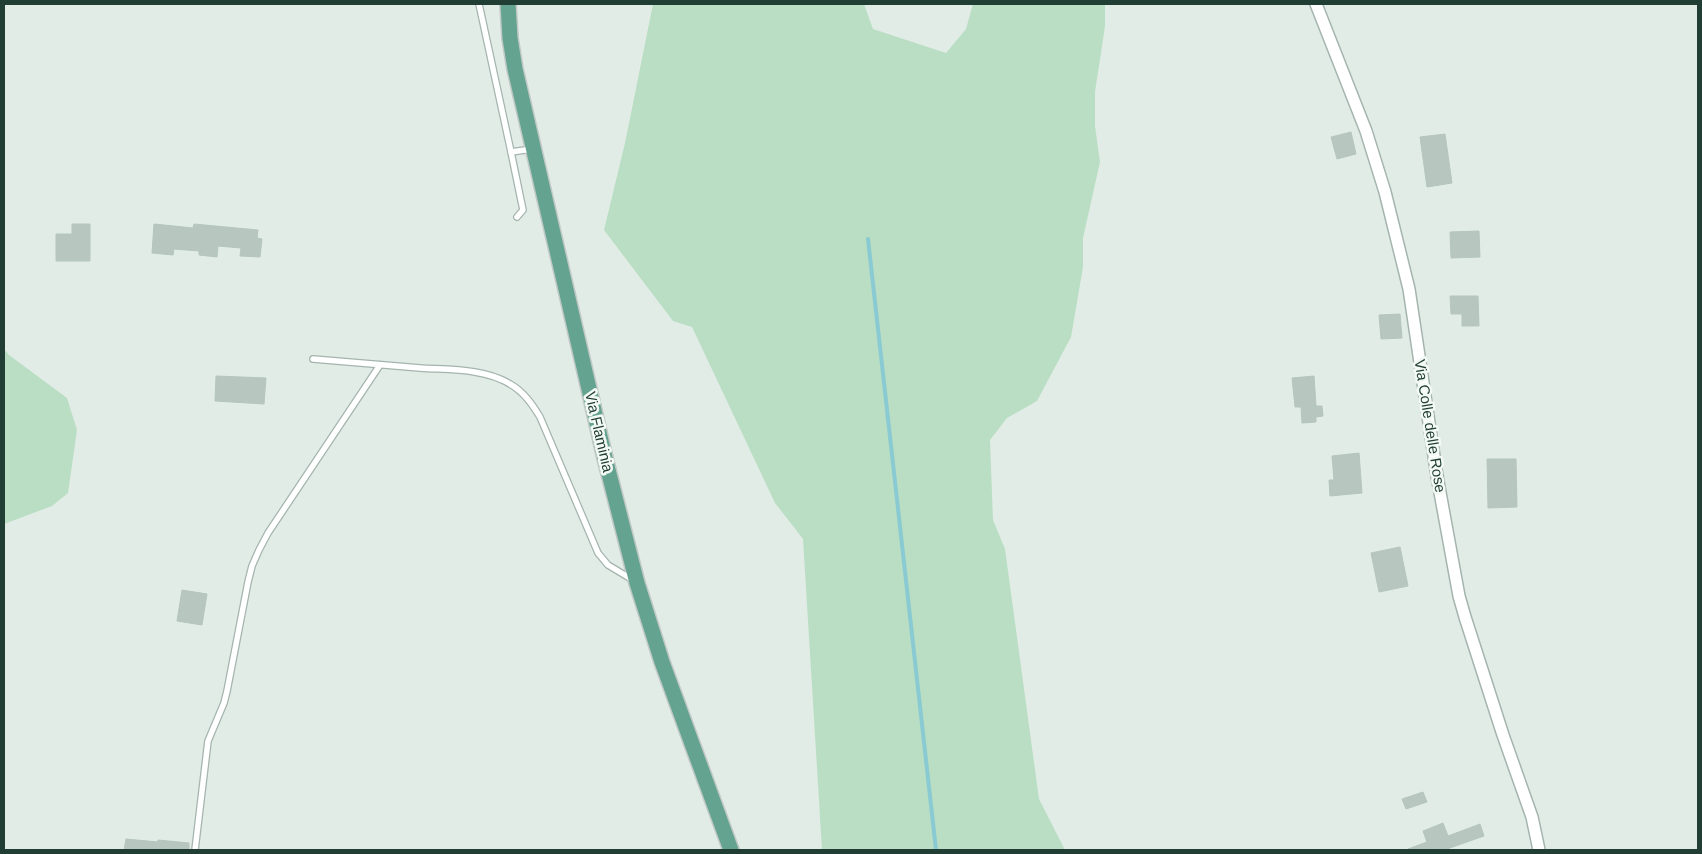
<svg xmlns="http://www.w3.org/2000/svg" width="1702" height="854" font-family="Helvetica,sans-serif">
	<rect width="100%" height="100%" fill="#e2ece7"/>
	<!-- green -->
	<g fill="#badec3">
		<path d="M653 4H864L873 29 946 53 966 29 973 4H1105V26L1095 92V126L1100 162 1083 238V267L1071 337 1037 401 1007 418 990 440 993 520 1005 549 1039 799 1065 850H822L803 539 775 503 692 327 673 321 604 230 625 143Z"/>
		<path d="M4 349 9 355 67 398 77 430 68 493 52 506 4 524Z"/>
	</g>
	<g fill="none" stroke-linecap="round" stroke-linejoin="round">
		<!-- stream -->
		<path stroke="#89cad3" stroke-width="4" d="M868 239 936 850"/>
	</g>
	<!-- building -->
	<g fill="#b7c7c0" stroke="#b4c6be">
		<path d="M1351 132 1356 154 1337 159 1331 137Z"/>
		<path d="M1445 134 1452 183 1427 187 1420 137Z"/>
		<path d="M72 224H90V261H56V234H72Z"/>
		<path d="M154 224 193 228 194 224 258 230 257 238 262 239 260 257 240 256 241 248 218 246 217 257 199 255V251L174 249 173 255 152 253Z"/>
		<path d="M1479 231 1480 257 1451 258 1450 232Z"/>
		<path d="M1450 296H1478L1479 326H1462V314H1451Z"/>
		<path d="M1400 314 1402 338 1381 339 1379 315Z"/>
		<path d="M216 376 266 378 264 404 215 401Z"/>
		<path d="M1314 376 1316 406H1322L1323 416 1316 417V422L1302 423 1301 407H1295L1292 378Z"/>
		<path d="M1359 453 1362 493 1330 496 1329 480H1334L1332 456Z"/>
		<path d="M1487 459H1516L1517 507 1488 508Z"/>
		<path d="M1400 547 1408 586 1379 592 1371 553Z"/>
		<path d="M182 590 207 594 202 625 177 621Z"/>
		<path d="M1423 792 1427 802 1406 809 1402 799Z"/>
		<path d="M1443 823 1448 836 1480 824 1484 836 1444 850H1408V849L1427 842 1423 831Z"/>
		<path d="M126 839 158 842V840L189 843V850H124Z"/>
	</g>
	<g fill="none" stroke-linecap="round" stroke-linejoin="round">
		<!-- lane casing -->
		<g stroke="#a4b4ae" stroke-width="8">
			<g id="lane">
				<path d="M479 4 511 152"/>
				<path d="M517 217 523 210 511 152 532 149"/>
				<path d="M313 359C348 362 384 365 420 368 448 370 484 368 510 384 524 392 532 404 540 417L598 553 608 565 633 580"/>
				<path d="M195 850 208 741 224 703 227 691 248 582 252 566 259 550 268 533 380 365"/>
			</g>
		</g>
		<!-- street casing -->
		<g stroke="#a4b4ae" stroke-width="14">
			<path id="street" d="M1316 4 1366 131 1385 192 1409 289 1437 476 1459 596 1465 617 1503 735 1532 817 1539 850"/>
		</g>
		<!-- primary casing -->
		<g stroke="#c1c9c6" stroke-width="18">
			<path id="primary" d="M508 4 510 38 515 69 605 458 637 583 662 662 731 850"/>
		</g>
		<!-- lane -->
		<use href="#lane" stroke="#fff" stroke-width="5.5"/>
		<!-- street -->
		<use href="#street" stroke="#fff" stroke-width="11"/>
		<!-- primary -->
		<use href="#primary" stroke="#65a391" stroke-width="15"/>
	</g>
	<g text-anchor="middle" stroke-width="5" stroke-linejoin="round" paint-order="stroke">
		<!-- street labels -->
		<g font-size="15" fill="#213e35" stroke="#f3f9f5">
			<text transform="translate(1430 426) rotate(81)" y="5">Via Colle delle Rose</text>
			<text transform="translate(599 432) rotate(77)" y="5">Via Flaminia</text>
		</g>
	</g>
	<!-- border -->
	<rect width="1702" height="854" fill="none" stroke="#213e35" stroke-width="10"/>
</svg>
